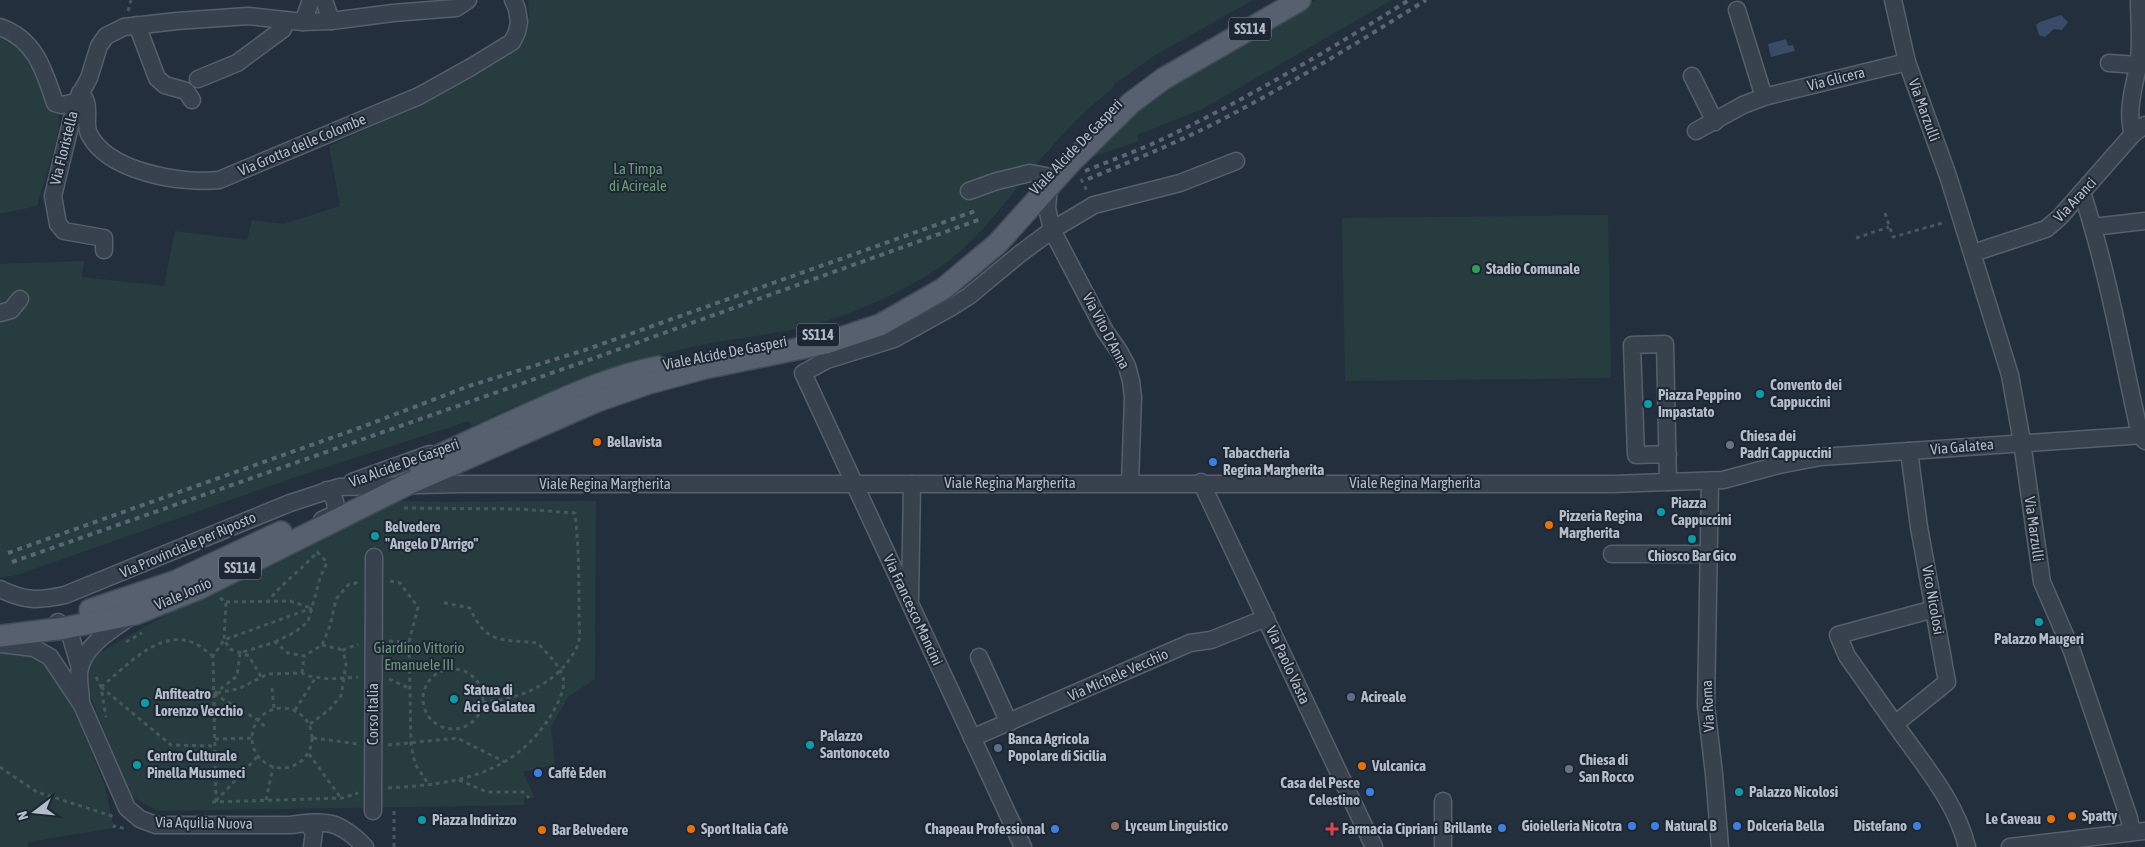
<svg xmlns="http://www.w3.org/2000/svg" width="2145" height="847" font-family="'Asap Condensed',sans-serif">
	<rect width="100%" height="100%" fill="#242f3e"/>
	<!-- green -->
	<g fill="#263c3f">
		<path d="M528 0H1253L1154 56 1114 84V87C1079 114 1050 147 1022 182 992 218 971 248 929 274 894 296 851 315 811 325 771 336 729 338 688 348 612 366 543 392 472 426L469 421 296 477 17 575 0 578V264L84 261 82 277 164 286 175 231 247 240 252 220 284 224 340 206 329 146 424 103 519 46 529 17Z"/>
		<path d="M1316 0H1392L1202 109 1137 135 1138 141 1093 157 1092 152 1120 123 1178 79Z"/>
		<path d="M0 32 32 57 60 120 56 142 37 206 0 214Z"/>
		<path d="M1608 215 1611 378 1345 381 1342 218Z"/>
		<path d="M398 501 446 502 596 501 595 679 568 697 551 727 555 764 523 772 535 798H524V805L157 811 131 796 87 688C84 676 88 665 95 655L171 612Z"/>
		<path d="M0 650C34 655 45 659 65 688L105 786 114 828 28 842 29 847H0Z"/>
	</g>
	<!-- water -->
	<g fill="#394c67">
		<path d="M2061 15 2068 22 2062 30 2054 29 2045 37 2039 35 2036 25 2040 22Z"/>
		<path d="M1786 39 1788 46 1793 45 1795 51 1771 57 1768 44Z"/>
	</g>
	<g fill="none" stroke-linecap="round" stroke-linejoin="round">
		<!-- minor casing -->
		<g stroke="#565f6c" stroke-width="19">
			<g id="minor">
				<path d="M324 0 331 21"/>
				<path d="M1893 0 1907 62 1948 176 2010 375 2022 442 2042 582 2072 651 2129 818 2132 832"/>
				<path d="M1737 10 1764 97"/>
				<path d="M303 22 311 0"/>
				<path d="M137 25 157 78 165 85 186 91 192 100"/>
				<path d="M0 27C35 39 44 70 55 103L62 105 76 102"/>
				<path d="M2109 63 2138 65"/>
				<path d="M1692 76 1715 122"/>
				<path d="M198 79 237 63 283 29 286 20"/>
				<path d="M80 93C93 104 83 121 89 134 108 172 181 184 219 180L419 96 471 67 512 42 517 32 519 22 517 9 513 0"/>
				<path d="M1696 131 1743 105 1764 97 1907 62"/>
				<path d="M2133 134C2126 112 2134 87 2138 66 2142 46 2139 20 2139 0"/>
				<path d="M1049 187 1047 208 1052 230 1105 331 1119 351 1127 366 1131 381 1133 397 1130 483"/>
				<path d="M969 191 997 181 1030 173 1046 176"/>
				<path d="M2082 192C2108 272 2122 354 2140 435L2145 441"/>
				<path d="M2093 227 2145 221"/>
				<path d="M104 250V238L64 231 58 224 53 196 76 102 89 78 99 46 106 36 124 27 177 21 248 16 303 22 331 21 393 13 456 8 468 0"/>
				<path d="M1973 253 2046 229 2060 217 2133 134 2145 125"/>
				<path d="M0 313 11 310 20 299"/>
				<path d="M1909 451 1919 527 1947 682 1895 724C1922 763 1956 801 1967 847"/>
				<path d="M1668 454 1636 455 1632 345 1665 344 1668 482"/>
				<path d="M1710 481 1706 706 1714 774 1720 847"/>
				<path d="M352 482 430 454"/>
				<path d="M1201 482 1374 847"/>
				<path d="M322 520 335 514C337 503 335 498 327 490"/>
				<path d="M1612 554H1709"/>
				<path d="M0 589C25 601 38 601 65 595L290 503 339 487 460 484H1613L1723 480 1779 465 1821 457 2145 435"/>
				<path d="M910 599 912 484"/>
				<path d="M58 622 70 634 80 668"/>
				<path d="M0 644 34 648 50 657 82 705 127 808 140 819 156 825H290C327 820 339 820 365 847"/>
				<path d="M979 657 1009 723"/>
				<path d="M81 703C81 692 77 677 80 667 87 644 111 630 130 617"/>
				<path d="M1895 724 1847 656 1838 635 1934 609"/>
				<path d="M972 738 1190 643 1211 640 1266 618"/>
				<path d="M1443 801V847"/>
				<path d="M373 811 374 557"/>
				<path d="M307 823 314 832 312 847"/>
				<path d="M1023 847 803 373 827 360 894 339 950 308 969 296 1021 253 1052 230 1094 205 1180 183 1236 161"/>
				<path d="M2010 847 2145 831"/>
			</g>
		</g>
		<!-- major casing -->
		<g stroke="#414a57" stroke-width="24">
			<g id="major">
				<path d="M419 465C459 446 499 427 540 409 578 392 617 375 658 367"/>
				<path d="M90 610 174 582 281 532"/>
				<path d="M0 636 65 628 135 614 198 589 406 485 597 401 649 383 705 368 826 343 880 325 943 289 997 244 1072 161 1131 103 1163 79 1300 0"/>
			</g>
		</g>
		<!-- path -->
		<g stroke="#44595c" stroke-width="3" stroke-dasharray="4 4" stroke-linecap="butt">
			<path d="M128 11 131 0"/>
			<path d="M1081 179 1087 191"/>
			<path d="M1885 213 1893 237 1946 222"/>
			<path d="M1856 238 1889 227"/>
			<path d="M404 508 519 509 575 513C579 548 579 582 579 616 579 625 581 639 577 647 559 683 522 699 483 702"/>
			<path d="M390 581 400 583 418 607 409 642 411 744 415 764 429 785"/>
			<path d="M220 598 226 602 224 640 230 649 249 656 261 677"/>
			<path d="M226 602 290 601 311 608"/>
			<path d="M267 603C281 583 302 570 318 551"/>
			<path d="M389 641 409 642"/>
			<path d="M126 642 142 633"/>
			<path d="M275 642 295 632 308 622 320 578 327 562 317 552"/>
			<path d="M322 645 343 650"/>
			<circle cx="453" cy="699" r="30"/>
			<path d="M302 673 304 656"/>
			<path d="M96 677 101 687 106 717"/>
			<path d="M389 679 411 689"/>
			<path d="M101 687 171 745 215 746"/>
			<path d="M101 687C126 667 159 628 194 643 201 646 207 652 213 656"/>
			<path d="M272 688 274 708"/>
			<path d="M217 693 238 689 268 674 302 673 308 676 329 679 358 677"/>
			<path d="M214 694 237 676 240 653 275 642 288 653 304 656 322 645 330 626 336 599 348 585 359 582"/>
			<path d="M214 694 258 720 266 728"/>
			<circle cx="282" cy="738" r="30"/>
			<path d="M295 710 316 677"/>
			<path d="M310 724 329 710 341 696 346 665 343 650 358 644"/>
			<path d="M313 738 359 744"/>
			<path d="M215 739 252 738"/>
			<path d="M388 745 457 738 505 762"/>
			<path d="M309 754 341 798"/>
			<path d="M0 767 37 792 115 817"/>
			<path d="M459 780 487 792H523L529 798"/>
			<path d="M388 788C456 784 515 776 553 712 558 703 566 688 563 677 559 664 546 653 538 643 502 639 486 645 470 608L440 602"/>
			<path d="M266 800 273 767"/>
			<path d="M216 801 258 756"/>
			<path d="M212 802 342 798 358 793"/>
			<path d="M216 802 213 656 224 640 312 608"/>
			<path d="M114 828V826L127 829"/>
			<path d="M394 847V811"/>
		</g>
		<!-- minor -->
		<use href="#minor" stroke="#38414e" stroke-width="16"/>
		<!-- major -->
		<use href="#major" stroke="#56606e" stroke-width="21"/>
		<!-- rail -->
		<g stroke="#5a6575" stroke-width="4" stroke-dasharray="5 5" stroke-linecap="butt">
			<path d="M1085 171C1112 160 1140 150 1167 137 1250 97 1331 49 1409 0"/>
			<path d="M1088 179C1139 158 1191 137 1240 110 1304 76 1365 38 1426 0"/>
			<path d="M8 553 362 427 469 386 585 350 978 210"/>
			<path d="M12 562 586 361 981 219"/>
		</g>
	</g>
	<!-- markers -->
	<circle fill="#2e9e5b" stroke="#1d2633" stroke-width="2" cx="1476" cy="269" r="5"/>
	<g fill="#0f9aa8" stroke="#1d2633" stroke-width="2">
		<circle cx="1760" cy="394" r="5"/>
		<circle cx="1648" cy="404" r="5"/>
		<circle cx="1661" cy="512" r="5"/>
		<circle cx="375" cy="536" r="5"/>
		<circle cx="1692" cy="539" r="5"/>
		<circle cx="2039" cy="622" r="5"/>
		<circle cx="454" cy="699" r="5"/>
		<circle cx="145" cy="703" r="5"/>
		<circle cx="810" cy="745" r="5"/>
		<circle cx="137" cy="765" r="5"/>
		<circle cx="1739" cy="792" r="5"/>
		<circle cx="422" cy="820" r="5"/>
	</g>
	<g fill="#e8710a" stroke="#1d2633" stroke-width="2">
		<circle cx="597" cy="442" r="5"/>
		<circle cx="1549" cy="525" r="5"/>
		<circle cx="1362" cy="766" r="5"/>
		<circle cx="2072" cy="816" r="5"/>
		<circle cx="2051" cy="819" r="5"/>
		<circle cx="691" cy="829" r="5"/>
		<circle cx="542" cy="830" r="5"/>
	</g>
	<g fill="#6b7280" stroke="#1d2633" stroke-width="2">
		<circle cx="1730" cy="445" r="5"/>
		<circle cx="1569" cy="769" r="5"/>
	</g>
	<g fill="#3f7fe0" stroke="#1d2633" stroke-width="2">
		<circle cx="1213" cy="462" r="5"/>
		<circle cx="538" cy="773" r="5"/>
		<circle cx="1370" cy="792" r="5"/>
		<circle cx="1632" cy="826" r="5"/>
		<circle cx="1655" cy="826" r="5"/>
		<circle cx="1737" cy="826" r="5"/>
		<circle cx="1917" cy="826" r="5"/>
		<circle cx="1502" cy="828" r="5"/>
		<circle cx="1055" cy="829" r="5"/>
	</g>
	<g fill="#5c6f8a" stroke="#1d2633" stroke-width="2">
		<circle cx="1351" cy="697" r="5"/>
		<circle cx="998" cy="748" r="5"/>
	</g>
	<circle fill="#8d6e63" stroke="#1d2633" stroke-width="2" cx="1115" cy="826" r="5"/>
	<path fill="#e0444e" stroke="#1d2633" stroke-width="2" d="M1329.5 821.5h5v5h5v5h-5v5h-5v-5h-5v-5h5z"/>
	<g text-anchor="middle" stroke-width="4" stroke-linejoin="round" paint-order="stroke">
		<!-- shield labels -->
		<g fill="#1d2633" stroke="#878f9c" stroke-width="1">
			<rect x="1229" y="17.5" width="42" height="23" rx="4"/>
			<rect x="797" y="323.5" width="42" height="23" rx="4"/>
			<rect x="219" y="556.5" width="42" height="23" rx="4"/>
		</g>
		<g font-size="14" font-weight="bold" fill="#b4bcc9">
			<text x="1250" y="34">SS114</text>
			<text x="818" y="340">SS114</text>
			<text x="240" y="573">SS114</text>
		</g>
		<!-- street labels -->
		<g font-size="15" fill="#b4bcc9" stroke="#1d2633">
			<text transform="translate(1836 79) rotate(-14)" y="5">Via Glicera</text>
			<text transform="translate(1924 110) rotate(70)" y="5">Via Marzulli</text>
			<text transform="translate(302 145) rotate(-23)" y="5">Via Grotta delle Colombe</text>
			<text transform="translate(1076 147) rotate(-46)" y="5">Viale Alcide De Gasperi</text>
			<text transform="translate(64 148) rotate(-76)" y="5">Via Floristella</text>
			<text transform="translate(2075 200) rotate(-47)" y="5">Via Aranci</text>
			<text transform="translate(1106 331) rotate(62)" y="5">Via Vito D'Anna</text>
			<text transform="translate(725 353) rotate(-11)" y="5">Viale Alcide De Gasperi</text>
			<text transform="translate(1962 447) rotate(-5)" y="5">Via Galatea</text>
			<text transform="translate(404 463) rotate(-20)" y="5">Via Alcide De Gasperi</text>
			<text x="1010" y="488">Viale Regina Margherita</text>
			<text x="1415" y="488">Viale Regina Margherita</text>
			<text x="605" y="489">Viale Regina Margherita</text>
			<text transform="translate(2034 529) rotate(82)" y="5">Via Marzulli</text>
			<text transform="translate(188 545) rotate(-23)" y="5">Via Provinciale per Riposto</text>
			<text transform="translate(183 594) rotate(-23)" y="5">Viale Jonio</text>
			<text transform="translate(1933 600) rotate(80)" y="5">Vico Nicolosi</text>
			<text transform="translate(913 610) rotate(65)" y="5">Via Francesco Mancini</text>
			<text transform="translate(1288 665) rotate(65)" y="5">Via Paolo Vasta</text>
			<text transform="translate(1118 675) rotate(-24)" y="5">Via Michele Vecchio</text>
			<text transform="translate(1708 706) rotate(-93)" y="5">Via Roma</text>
			<text transform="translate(373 714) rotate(-90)" y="5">Corso Italia</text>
			<text transform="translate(204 823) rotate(1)" y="5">Via Aquilia Nuova</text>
		</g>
		<!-- park labels -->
		<g font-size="15" fill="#6b9a76" stroke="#1d2633">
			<text x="638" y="174">La Timpa<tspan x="638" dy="17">di Acireale</tspan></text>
			<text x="419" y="653">Giardino Vittorio<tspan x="419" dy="17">Emanuele III</tspan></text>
		</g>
		<!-- poi labels -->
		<g font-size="15" font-weight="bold" fill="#b4bcc9" stroke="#1d2633" text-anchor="start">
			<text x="1486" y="274">Stadio Comunale</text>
			<text x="1770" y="390">Convento dei<tspan x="1770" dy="17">Cappuccini</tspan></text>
			<text x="1658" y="400">Piazza Peppino<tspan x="1658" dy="17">Impastato</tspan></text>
			<text x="1740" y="441">Chiesa dei<tspan x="1740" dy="17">Padri Cappuccini</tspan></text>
			<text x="607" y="447">Bellavista</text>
			<text x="1223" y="458">Tabaccheria<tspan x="1223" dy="17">Regina Margherita</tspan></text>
			<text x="1671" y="508">Piazza<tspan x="1671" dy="17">Cappuccini</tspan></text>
			<text x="1559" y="521">Pizzeria Regina<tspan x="1559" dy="17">Margherita</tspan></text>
			<text x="385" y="532">Belvedere<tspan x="385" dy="17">"Angelo D'Arrigo"</tspan></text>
			<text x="1692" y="561" text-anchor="middle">Chiosco Bar Gico</text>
			<text x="2039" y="644" text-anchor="middle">Palazzo Maugeri</text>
			<text x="464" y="695">Statua di<tspan x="464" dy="17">Aci e Galatea</tspan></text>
			<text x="155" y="699">Anfiteatro<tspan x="155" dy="17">Lorenzo Vecchio</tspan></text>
			<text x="1361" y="702">Acireale</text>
			<text x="820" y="741">Palazzo<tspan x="820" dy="17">Santonoceto</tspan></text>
			<text x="1008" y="744">Banca Agricola<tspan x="1008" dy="17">Popolare di Sicilia</tspan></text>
			<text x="147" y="761">Centro Culturale<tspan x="147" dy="17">Pinella Musumeci</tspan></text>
			<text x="1579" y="765">Chiesa di<tspan x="1579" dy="17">San Rocco</tspan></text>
			<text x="1372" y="771">Vulcanica</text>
			<text x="548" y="778">Caffè Eden</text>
			<text x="1360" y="788" text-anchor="end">Casa del Pesce<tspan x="1360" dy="17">Celestino</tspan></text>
			<text x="1749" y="797">Palazzo Nicolosi</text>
			<text x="2082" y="821">Spatty</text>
			<text x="2041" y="824" text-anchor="end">Le Caveau</text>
			<text x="432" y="825">Piazza Indirizzo</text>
			<text x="1125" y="831">Lyceum Linguistico</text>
			<text x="1622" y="831" text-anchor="end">Gioielleria Nicotra</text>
			<text x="1665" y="831">Natural B</text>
			<text x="1747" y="831">Dolceria Bella</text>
			<text x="1907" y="831" text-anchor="end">Distefano</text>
			<text x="1492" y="833" text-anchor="end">Brillante</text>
			<text x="701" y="834">Sport Italia Cafè</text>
			<text x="1045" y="834" text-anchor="end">Chapeau Professional</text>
			<text x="1342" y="834">Farmacia Cipriani</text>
			<text x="552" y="835">Bar Belvedere</text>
		</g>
	</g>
	<!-- north arrow -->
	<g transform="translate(35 812) rotate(254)" stroke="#1d2633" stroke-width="4" paint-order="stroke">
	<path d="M0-4L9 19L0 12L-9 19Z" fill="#b4bcc9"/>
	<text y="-8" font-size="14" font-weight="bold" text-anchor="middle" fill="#b4bcc9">N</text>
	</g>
</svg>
